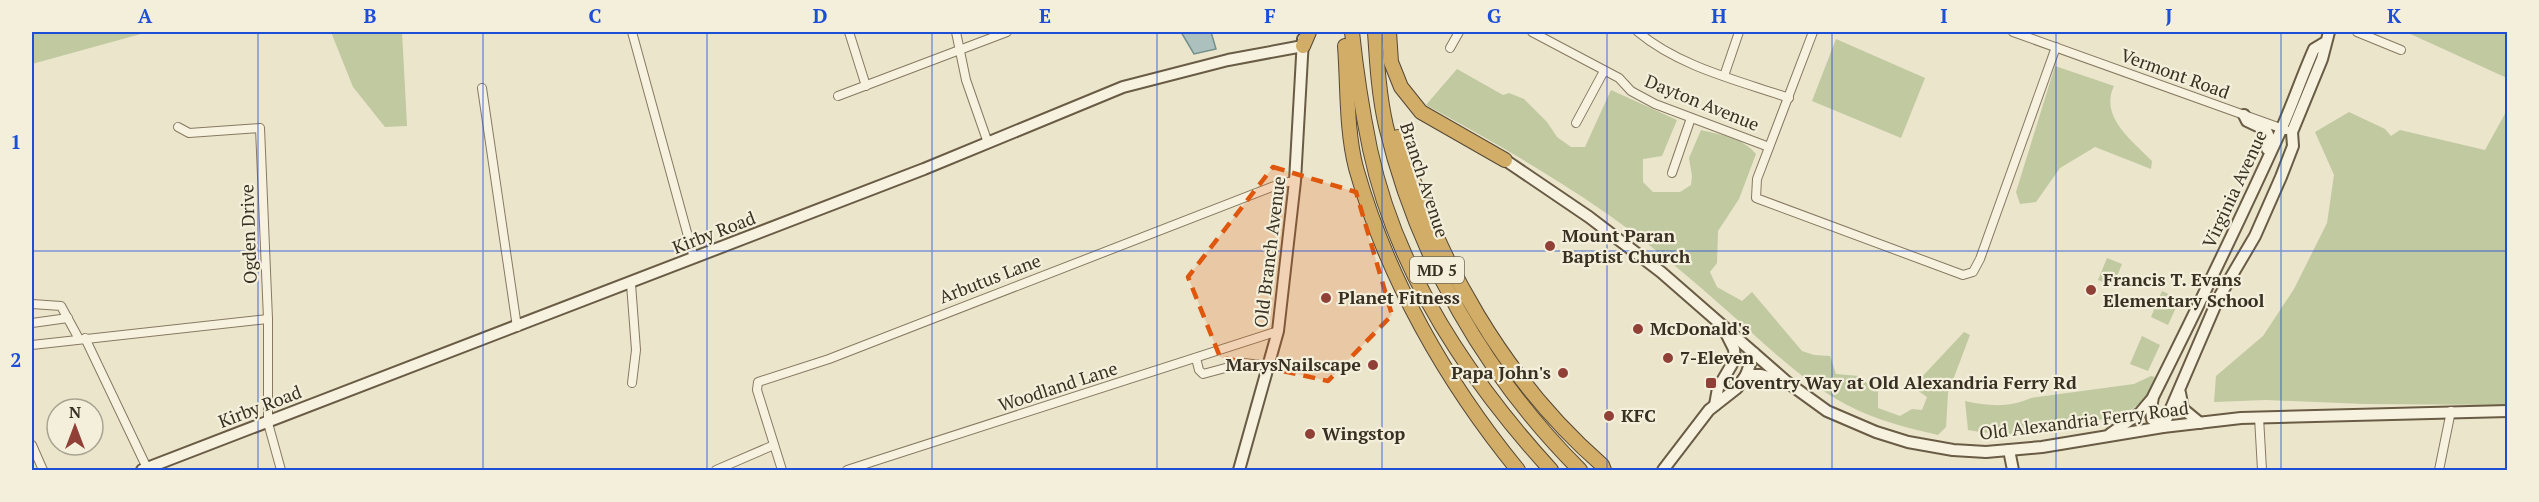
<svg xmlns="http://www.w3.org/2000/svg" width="2539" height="502" font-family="'PT Serif',serif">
	<rect width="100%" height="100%" fill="#ebe5cc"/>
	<!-- green -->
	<g fill="#c0c9a0">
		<path d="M32 32H148L32 64Z"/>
		<path d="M331 32H402L407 126 385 127 353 87Z"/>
		<path d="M2406 32H2507V78Z"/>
		<path d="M1836 39 1925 78 1901 138 1812 101Z"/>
		<path d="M2055 66 2114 86C2099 117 2133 141 2152 161L2151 169 2095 147 2060 168 2036 202 2020 204 2016 192Z"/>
		<path d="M1457 69 1503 95 1509 93 1524 99 1547 122 1557 137 1571 147H1585L1611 90 1677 120 1662 156 1643 159V182L1653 192H1680L1691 185 1692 176 1689 158 1701 130C1721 135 1743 138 1756 154L1739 199 1718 231 1717 263 1710 272 1717 287 1742 301 1752 292 1802 351 1814 355 1830 356 1836 374 1859 376 1868 384 1878 387V408L1900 416 1912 409 1922 410 1927 397 1914 388 1919 380 1964 332 1970 335 1948 393 1946 427 1938 435C1908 428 1875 420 1847 405 1797 378 1759 338 1716 301 1691 279 1665 257 1639 237 1572 186 1499 145 1426 105Z"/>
		<path d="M2507 110V405L2364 404 2266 400 2214 402 2216 376 2263 336 2294 289 2327 223 2334 175 2315 132 2349 112 2385 129 2391 136 2400 130 2485 150Z"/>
		<path d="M2107 258 2122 264 2113 286 2098 280Z"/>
		<path d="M2162 291 2180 299 2168 325 2151 317Z"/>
		<path d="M2142 336 2160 345 2148 371 2130 364Z"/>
		<path d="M2151 376 2155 377C2152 388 2145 400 2135 407 2120 419 2040 432 2019 434 2001 435 1985 433 1968 430L1965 401C1988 406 2009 408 2031 398L2134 384Z"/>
	</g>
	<!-- water -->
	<path fill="#acc1bd" stroke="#738f8b" stroke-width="1.5" d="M1181 32H1211L1216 49 1194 54Z"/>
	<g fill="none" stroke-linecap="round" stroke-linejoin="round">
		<!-- street casing -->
		<g stroke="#877961" stroke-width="10">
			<g id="street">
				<path d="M632 32 694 258"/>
				<path d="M849 32 866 86"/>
				<path d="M956 32 966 80 988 143"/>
				<path d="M1532 32 1619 78 1631 91 1655 104 1769 147"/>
				<path d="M1638 32C1680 67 1737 80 1789 98"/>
				<path d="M1813 32 1757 179 1756 198 1963 275 1973 272 1980 259 2056 47"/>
				<path d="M2013 32 2286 130"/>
				<path d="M2357 32 2401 50"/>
				<path d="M1450 48 1459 32"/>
				<path d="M1724 76 1739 32"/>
				<path d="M482 88 517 327"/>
				<path d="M838 96 1007 32"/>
				<path d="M1576 123 1604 71"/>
				<path d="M178 127 189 133 260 128 268 319V423L281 470"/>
				<path d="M1672 173 1691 118"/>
				<path d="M631 284 636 350 632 383"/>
				<path d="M32 304 61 306 79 339"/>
				<path d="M32 323 68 318"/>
				<path d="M85 338 147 468"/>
				<path d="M32 345 268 319"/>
				<path d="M1196 358 1199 370 1203 374 1244 363 1269 366"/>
				<path d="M2259 417 2262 470"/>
				<path d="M32 445 43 470"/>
				<path d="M716 470 774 445"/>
				<path d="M782 470 757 390 758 382 829 359 1282 183 1295 181"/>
				<path d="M847 470 1278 331"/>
				<path d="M2439 470 2451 411"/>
			</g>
		</g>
		<!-- secondary casing -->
		<g stroke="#695b44" stroke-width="14">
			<g id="secondary">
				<path d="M2324 43 2314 49C2302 76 2293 103 2281 130 2240 220 2197 309 2153 397L2151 408 2152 419 2163 427 2218 299 2255 236 2281 177 2293 146 2292 132 2322 59 2329 32"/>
				<path d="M2244 115 2247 121 2266 130 2270 139 2267 149"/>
				<path d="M1505 160 1589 217 1661 272 1787 382 1827 411 1876 432 1908 442 1953 450 1986 452 2042 447 2163 427 2241 418 2508 411"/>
				<path d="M1746 375H1761L1784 381"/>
				<path d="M2180 393 2183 409 2200 423"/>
				<path d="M1715 405 1718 388 1735 359 1734 349 1725 331"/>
				<path d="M2110 434 2140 413 2151 400"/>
				<path d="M2009 450 2013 470"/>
				<path d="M142 470 924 169 1123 87 1228 60 1303 46"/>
				<path d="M1239 470 1278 331 1295 181 1303 39"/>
				<path d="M1663 470 1709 410 1737 388 1746 375 1754 353"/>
			</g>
		</g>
		<!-- highway casing -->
		<g stroke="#564735" stroke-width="16">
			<g id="highway">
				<path d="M1352 32C1356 71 1362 110 1370 149 1396 272 1468 379 1551 470"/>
				<path d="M1375 32C1377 63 1379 96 1386 126 1417 257 1486 376 1580 470"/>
				<path d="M1389 32 1391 62 1401 87 1421 112 1505 160"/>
				<path d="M1303 46 1309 32"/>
				<path d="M1345 46C1348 85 1346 129 1356 168 1387 278 1446 382 1518 470"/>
				<path d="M1398 137C1438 261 1503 379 1602 465L1604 470"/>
			</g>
		</g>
		<!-- street -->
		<use href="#street" stroke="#f6f2df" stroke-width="8"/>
		<!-- secondary -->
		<use href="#secondary" stroke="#f6f2df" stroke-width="10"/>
		<!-- highway -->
		<use href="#highway" stroke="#d1ad67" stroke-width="14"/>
	</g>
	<!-- marked area -->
	<path fill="#df570d" fill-opacity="0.2" stroke="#df570d" stroke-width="4.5" stroke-dasharray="12 8" stroke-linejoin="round" d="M1273 167 1356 192 1392 315 1328 381 1220 357 1188 277Z"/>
	<!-- grid -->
	<path fill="none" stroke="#1d4ed8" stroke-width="1.5" stroke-opacity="0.55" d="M258 32V470M483 32V470M707 32V470M932 32V470M1157 32V470M1382 32V470M1607 32V470M1832 32V470M2056 32V470M2281 32V470M32 251H2508"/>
	<!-- markers -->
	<g fill="#904037" stroke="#f3efdb" stroke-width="2">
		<circle cx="1550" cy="246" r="6"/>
		<circle cx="2091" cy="290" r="6"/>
		<circle cx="1326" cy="298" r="6"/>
		<circle cx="1638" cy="329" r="6"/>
		<circle cx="1668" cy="358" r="6"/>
		<circle cx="1373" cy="365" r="6"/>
		<circle cx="1563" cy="373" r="6"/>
		<rect x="1705" y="377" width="12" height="12" rx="3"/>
		<circle cx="1609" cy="416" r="6"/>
		<circle cx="1310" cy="434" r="6"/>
	</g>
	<g text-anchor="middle" stroke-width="4.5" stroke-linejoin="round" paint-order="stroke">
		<!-- shield labels -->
		<rect fill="#f3efdb" stroke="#71695a" stroke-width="1.5" x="1410" y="257" width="54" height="26" rx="4.5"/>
		<g font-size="16" font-weight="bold" fill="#393023">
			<text x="1437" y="276">MD 5</text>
		</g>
		<!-- street labels -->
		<g font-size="18" fill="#393023" stroke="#f3efdb">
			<text transform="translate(2175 74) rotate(20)" y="6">Vermont Road</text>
			<text transform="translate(1702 103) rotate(22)" y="6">Dayton Avenue</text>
			<text transform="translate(1424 180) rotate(72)" y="6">Branch Avenue</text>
			<text transform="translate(2235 189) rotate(-65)" y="6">Virginia Avenue</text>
			<text transform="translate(714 233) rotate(-21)" y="6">Kirby Road</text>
			<text transform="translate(249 234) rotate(-92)" y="6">Ogden Drive</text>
			<text transform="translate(1270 252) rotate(-83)" y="6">Old Branch Avenue</text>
			<text transform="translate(990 279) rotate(-21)" y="6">Arbutus Lane</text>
			<text transform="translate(1058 387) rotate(-18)" y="6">Woodland Lane</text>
			<text transform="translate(260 407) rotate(-21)" y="6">Kirby Road</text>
			<text transform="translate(2084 421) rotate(-7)" y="6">Old Alexandria Ferry Road</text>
		</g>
		<!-- poi labels -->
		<g font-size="18" font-weight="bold" fill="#393023" stroke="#f3efdb" text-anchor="start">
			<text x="1562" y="242">Mount Paran<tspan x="1562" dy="21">Baptist Church</tspan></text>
			<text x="2103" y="286">Francis T. Evans<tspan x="2103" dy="21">Elementary School</tspan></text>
			<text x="1338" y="304">Planet Fitness</text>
			<text x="1650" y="335">McDonald's</text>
			<text x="1680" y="364">7-Eleven</text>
			<text x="1361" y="371" text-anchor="end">MarysNailscape</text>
			<text x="1551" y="379" text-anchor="end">Papa John's</text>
			<text x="1723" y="389">Coventry Way at Old Alexandria Ferry Rd</text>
			<text x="1621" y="422">KFC</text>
			<text x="1322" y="440">Wingstop</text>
		</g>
	</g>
	<!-- border -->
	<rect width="2539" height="502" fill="none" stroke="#f3efdb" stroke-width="66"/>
	<!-- north arrow -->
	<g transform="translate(75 427)"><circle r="28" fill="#f3efdb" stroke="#a9a391" stroke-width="1.5"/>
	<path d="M0-4.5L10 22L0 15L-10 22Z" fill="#904037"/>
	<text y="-9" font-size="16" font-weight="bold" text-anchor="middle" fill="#393023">N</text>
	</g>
	<rect x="33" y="33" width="2473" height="436" fill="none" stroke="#1d4ed8" stroke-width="2"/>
	<g font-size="20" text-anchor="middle" font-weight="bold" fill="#1d4ed8">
		<text x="145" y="23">A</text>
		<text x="370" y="23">B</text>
		<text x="595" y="23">C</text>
		<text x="820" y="23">D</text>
		<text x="1045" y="23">E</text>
		<text x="1270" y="23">F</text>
		<text x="1494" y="23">G</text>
		<text x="1719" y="23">H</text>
		<text x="1944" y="23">I</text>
		<text x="2169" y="23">J</text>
		<text x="2394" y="23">K</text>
		<text x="16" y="149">1</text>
		<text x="16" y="367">2</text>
	</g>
</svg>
